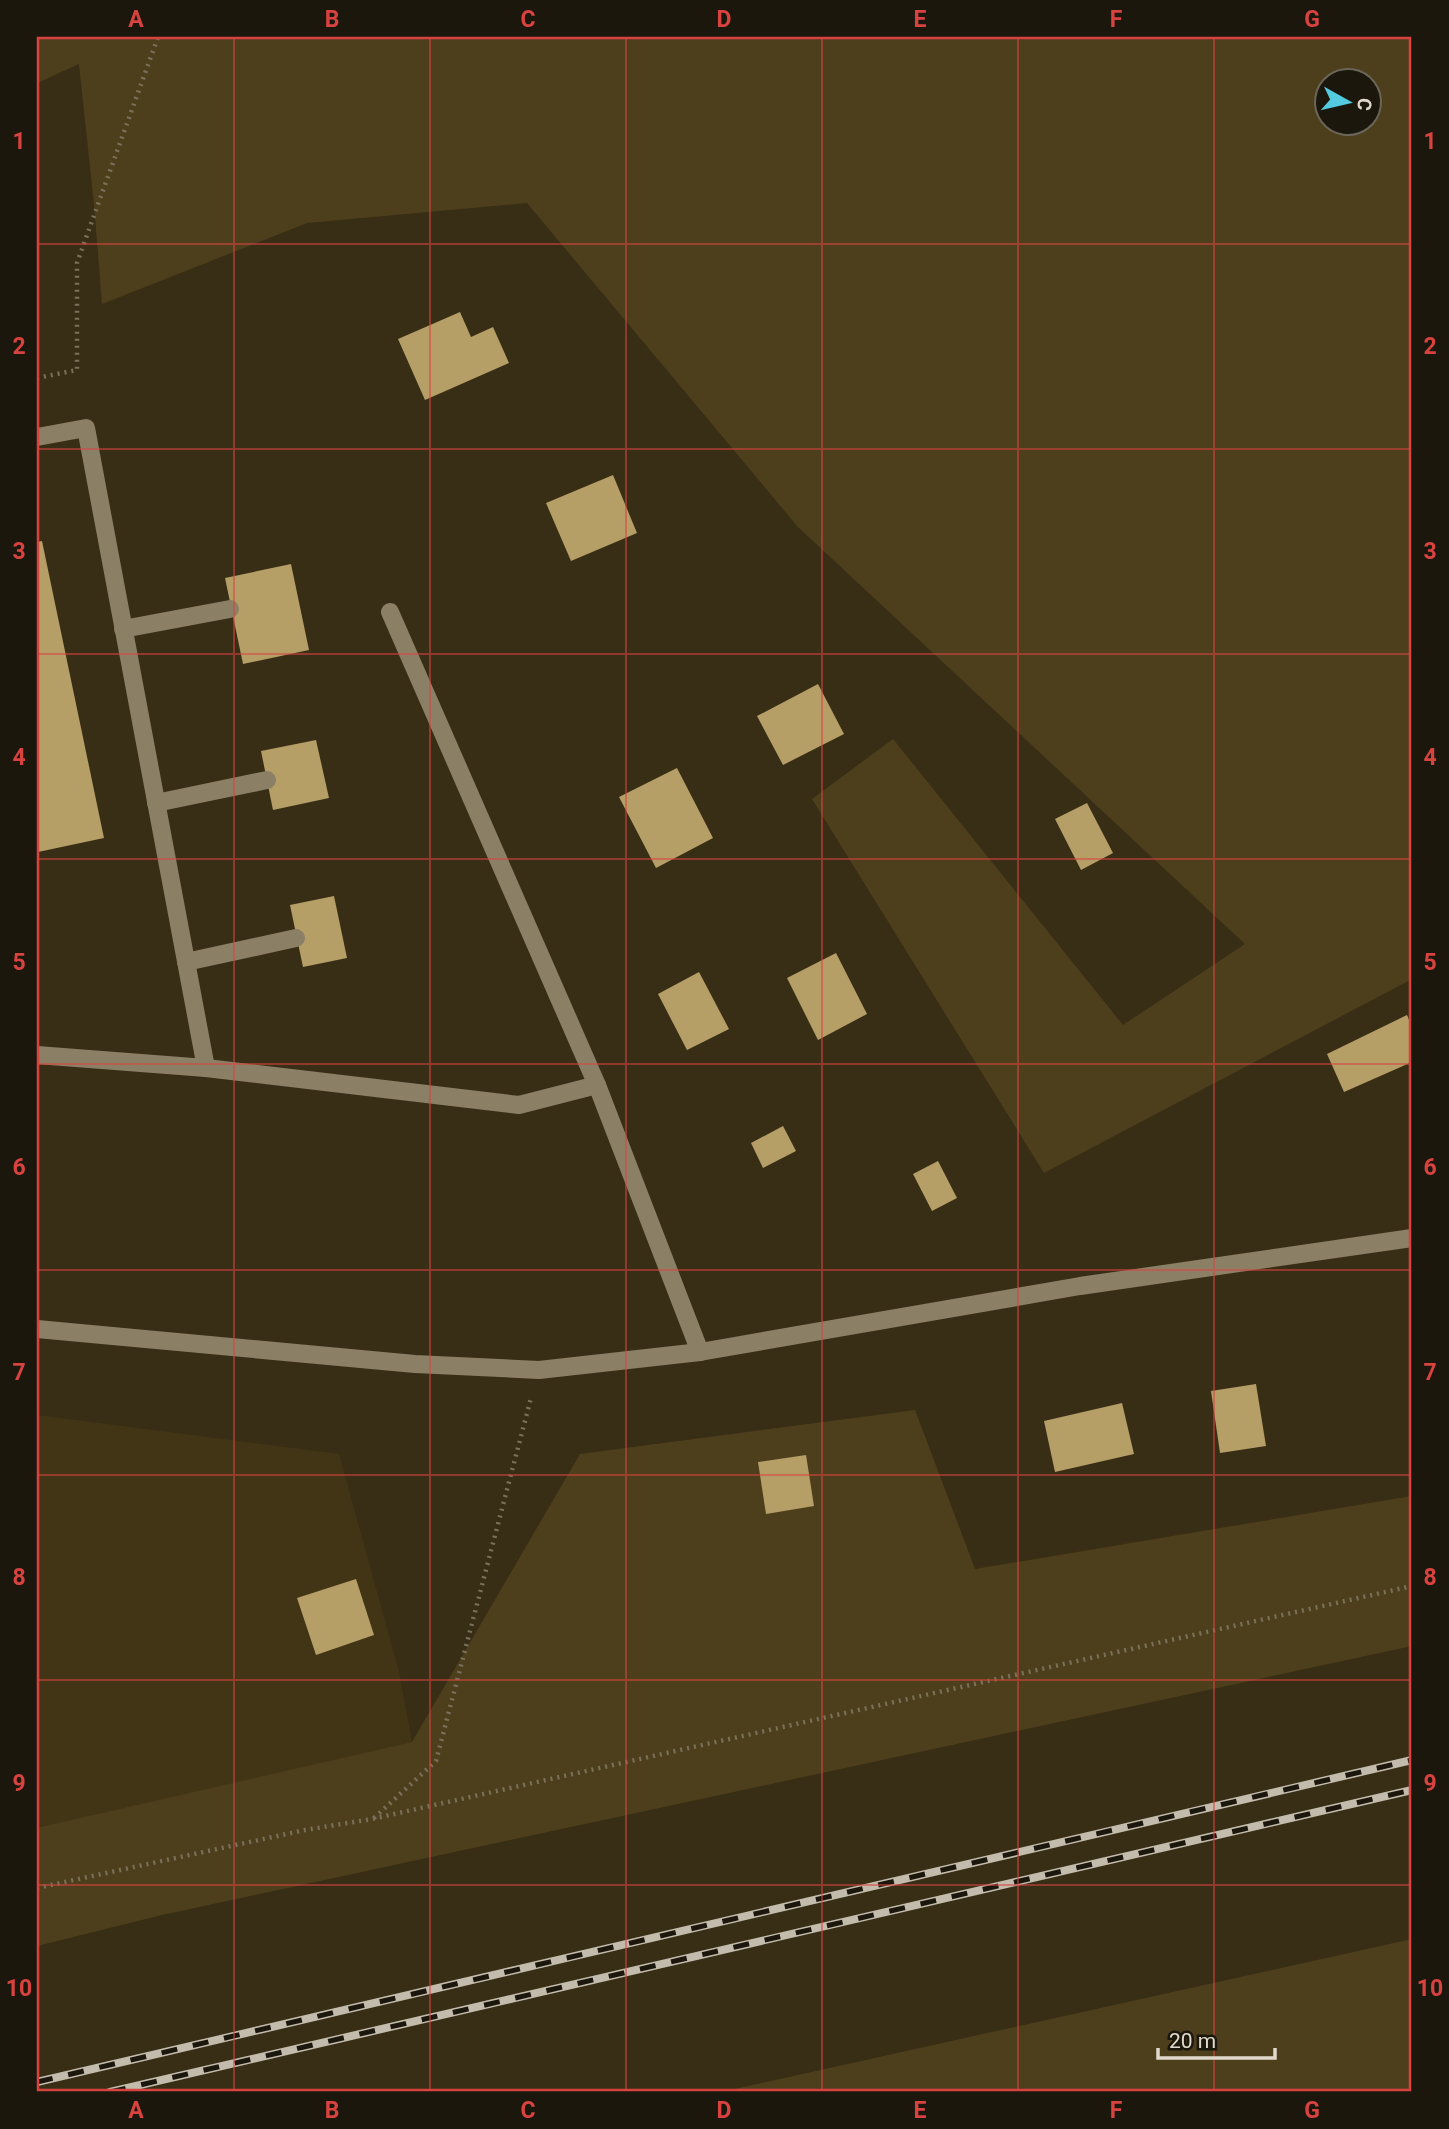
<svg xmlns="http://www.w3.org/2000/svg" width="1449" height="2129" font-family="Roboto,sans-serif">
	<rect width="100%" height="100%" fill="#382e16"/>
	<!-- built -->
	<path fill="#423516" d="M37 1415 339 1454 399 1672 412 1742 37 1831Z"/>
	<!-- green -->
	<g fill="#4e3f1c" fill-rule="evenodd">
		<path d="M37 37H1412V979L1044 1173 812 799 893 739 1123 1025 1245 944 798 527 527 203 307 223 102 304 94 204 79 64 37 83ZM1326 80H1368V122H1326Z"/>
		<path d="M915 1410 975 1569 1412 1496V1646L162 1915 37 1946V1828L412 1742 580 1454Z"/>
		<path d="M1412 1939V2092H721Z"/>
	</g>
	<!-- building -->
	<g fill="#b69e67">
		<path d="M460 312 471 337 493 327 509 363 425 400 398 339Z"/>
		<path d="M613 475 637 533 571 561 546 503Z"/>
		<path d="M42 541 104 838 38 852 37 542Z"/>
		<path d="M291 564 309 650 243 664 225 578Z"/>
		<path d="M818 684 844 734 783 765 757 716Z"/>
		<path d="M316 740 329 798 273 810 261 751Z"/>
		<path d="M677 768 713 838 656 868 619 797Z"/>
		<path d="M1087 803 1113 853 1081 870 1055 819Z"/>
		<path d="M334 896 347 958 303 967 290 905Z"/>
		<path d="M836 953 867 1014 818 1040 787 978Z"/>
		<path d="M699 972 729 1029 687 1050 658 994Z"/>
		<path d="M1407 1015 1412 1027V1062L1344 1092 1327 1054Z"/>
		<path d="M783 1126 796 1151 763 1168 751 1143Z"/>
		<path d="M938 1161 957 1198 932 1211 913 1174Z"/>
		<path d="M1256 1384 1266 1446 1220 1453 1211 1391Z"/>
		<path d="M1122 1403 1134 1454 1055 1472 1044 1421Z"/>
		<path d="M806 1455 814 1506 766 1514 758 1462Z"/>
		<path d="M356 1579 374 1635 316 1655 297 1598Z"/>
	</g>
	<g fill="none" stroke-linecap="round" stroke-linejoin="round">
		<!-- path -->
		<g stroke="#7a715d" stroke-width="4.5" stroke-dasharray="2 5" stroke-linecap="butt">
			<path d="M37 378 77 370V263L158 37"/>
			<path d="M374 1818 436 1761 531 1398"/>
			<path d="M37 1888 305 1830 372 1819 1412 1586"/>
		</g>
		<!-- minor -->
		<g stroke="#8b7f66" stroke-width="18">
			<path d="M37 437 86 428 206 1068"/>
			<path d="M390 612 597 1085"/>
			<path d="M123 629 230 609"/>
			<path d="M156 803 267 780"/>
			<path d="M186 962 296 938"/>
			<path d="M37 1055 206 1068 519 1105 597 1085 700 1352"/>
			<path d="M37 1329 415 1364 539 1370 700 1352 1080 1286 1412 1238"/>
		</g>
		<!-- rail casing -->
		<g stroke="#c3bbac" stroke-width="8">
			<g id="rail">
				<path d="M37 2082 1412 1760"/>
				<path d="M110 2092 1412 1790"/>
			</g>
		</g>
		<!-- rail -->
		<use href="#rail" stroke="#1b170d" stroke-width="5" stroke-dasharray="16" stroke-linecap="butt"/>
	</g>
	<!-- grid -->
	<path fill="none" stroke="#d84340" stroke-width="2" stroke-opacity="0.55" d="M234 37V2092M430 37V2092M626 37V2092M822 37V2092M1018 37V2092M1214 37V2092M37 244H1412M37 449H1412M37 654H1412M37 859H1412M37 1064H1412M37 1270H1412M37 1475H1412M37 1680H1412M37 1885H1412"/>
	<!-- border -->
	<rect width="1449" height="2129" fill="none" stroke="#1b170d" stroke-width="77"/>
	<!-- north arrow -->
	<g transform="translate(1348 102) rotate(98)"><circle r="33" fill="#1b170d" stroke="#6a6559" stroke-width="2"/>
	<path d="M0-5L12 26L0 18L-12 26Z" fill="#54cade"/>
	<text y="-10" font-size="19" font-weight="bold" text-anchor="middle" fill="#e0d9cb">С</text>
	</g>
	<!-- scale -->
	<path d="M1158 2048v10h117v-10" fill="none" stroke="#e0d9cb" stroke-width="3.5"/>
	<text x="1169" y="2048" font-size="21" fill="#e0d9cb" stroke="#1b170d" stroke-width="5" paint-order="stroke">20 m</text>
	<rect x="38" y="38" width="1372" height="2052" fill="none" stroke="#d84340" stroke-width="2.5"/>
	<g font-size="23" text-anchor="middle" font-weight="bold" fill="#d84340">
		<text x="136" y="27">A</text>
		<text x="332" y="27">B</text>
		<text x="528" y="27">C</text>
		<text x="724" y="27">D</text>
		<text x="920" y="27">E</text>
		<text x="1116" y="27">F</text>
		<text x="1312" y="27">G</text>
		<text x="19" y="149">1</text>
		<text x="1430" y="149">1</text>
		<text x="19" y="354">2</text>
		<text x="1430" y="354">2</text>
		<text x="19" y="559">3</text>
		<text x="1430" y="559">3</text>
		<text x="19" y="765">4</text>
		<text x="1430" y="765">4</text>
		<text x="19" y="970">5</text>
		<text x="1430" y="970">5</text>
		<text x="19" y="1175">6</text>
		<text x="1430" y="1175">6</text>
		<text x="19" y="1380">7</text>
		<text x="1430" y="1380">7</text>
		<text x="19" y="1585">8</text>
		<text x="1430" y="1585">8</text>
		<text x="19" y="1791">9</text>
		<text x="1430" y="1791">9</text>
		<text x="19" y="1996">10</text>
		<text x="1430" y="1996">10</text>
		<text x="136" y="2118">A</text>
		<text x="332" y="2118">B</text>
		<text x="528" y="2118">C</text>
		<text x="724" y="2118">D</text>
		<text x="920" y="2118">E</text>
		<text x="1116" y="2118">F</text>
		<text x="1312" y="2118">G</text>
	</g>
</svg>
